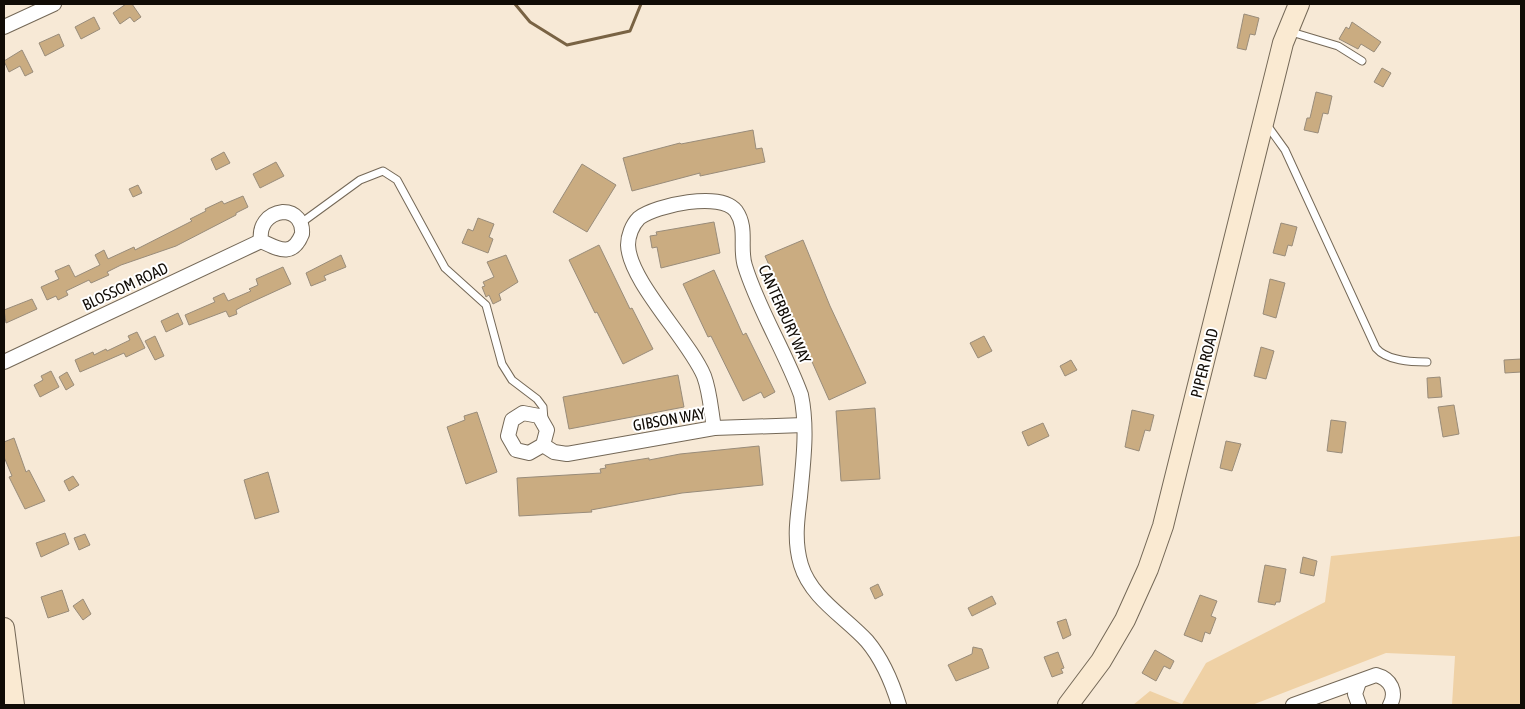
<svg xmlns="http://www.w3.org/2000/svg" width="1525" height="709" font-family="'Asap Condensed',sans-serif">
	<rect width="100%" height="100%" fill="#f7e9d6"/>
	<!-- green -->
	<path fill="#efd1a5" d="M1521 536V705H1452L1455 656 1386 653 1252 705H1133L1150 691 1182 704 1206 663 1325 602 1331 556Z"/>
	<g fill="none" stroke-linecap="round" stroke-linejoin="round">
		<!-- stream -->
		<path stroke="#796344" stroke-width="3" d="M515 4 530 22 567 45 630 31 641 4"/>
	</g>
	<!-- building -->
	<g fill="#caac81" stroke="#998c7a">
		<path d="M126 4H132L141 17 134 22 130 17 120 24 113 13Z"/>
		<path d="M1244 14 1259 18 1255 35 1250 34 1246 50 1237 48Z"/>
		<path d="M94 17 100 29 81 39 75 27Z"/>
		<path d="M1352 22 1381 42 1374 52 1361 44 1358 49 1339 39 1346 27 1349 29Z"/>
		<path d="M59 34 64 46 45 56 39 43Z"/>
		<path d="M22 50 33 72 25 76 20 66 9 72 4 61Z"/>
		<path d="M1382 68 1391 73 1383 87 1374 82Z"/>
		<path d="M1316 92 1332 96 1328 114 1323 113 1318 133 1304 130 1307 118H1310Z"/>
		<path d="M753 130 756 149 762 148 765 162 700 176V173L632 191 623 158 680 143 681 144Z"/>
		<path d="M224 152 230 163 216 170 211 159Z"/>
		<path d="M276 162 284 176 260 188 253 174Z"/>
		<path d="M582 164 616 185 587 232 553 212Z"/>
		<path d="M138 185 142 193 133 197 129 189Z"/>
		<path d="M243 196 248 207 236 213V215L176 246 121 265 107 272 109 275 91 283 89 280 66 291 68 295 58 300 56 296 47 300 41 287 59 279 55 271 69 265 75 277 100 265 95 255 104 250 108 259 134 247 135 250 192 221 190 219 206 211 205 209 222 201 224 204Z"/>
		<path d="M478 218 494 224 489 237 493 239 488 253 462 243 468 229 473 231Z"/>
		<path d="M714 222 720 253 661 268 657 247 652 248 650 236 657 235 656 232Z"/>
		<path d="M1281 223 1297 227 1292 246 1288 245 1285 256 1273 253Z"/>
		<path d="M803 240 830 306 866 383 829 400 765 256Z"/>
		<path d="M599 245 630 309 632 308 653 349 623 364 597 312 595 313 569 260Z"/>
		<path d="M341 255 346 267 324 276 326 280 311 286 306 273Z"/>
		<path d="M506 255 518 282 499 294 501 300 493 304 489 295 486 297 482 287 485 286 483 282 494 277 487 262Z"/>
		<path d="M283 267 291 284 243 306 236 310 237 314 229 317 226 311 189 325 185 315 215 302 213 298 224 293 228 301 251 291 249 289 258 285 256 279Z"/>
		<path d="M714 270 743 335 746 333 775 392 764 398 761 392 743 401 711 336 708 337 683 284Z"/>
		<path d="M1270 279 1285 283 1276 318 1263 314Z"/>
		<path d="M32 299 37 309 6 323 4 310Z"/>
		<path d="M178 313 183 324 166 332 161 321Z"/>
		<path d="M137 332 145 348 126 357 124 353 80 372 75 360 93 352 94 355 106 349 107 351 130 340 128 336Z"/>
		<path d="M155 336 164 356 155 360 145 341Z"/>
		<path d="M984 336 992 351 978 358 970 343Z"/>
		<path d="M1261 347 1274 351 1266 379 1254 376Z"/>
		<path d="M1521 359V372L1505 373 1504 360Z"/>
		<path d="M1071 360 1077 370 1065 376 1060 366Z"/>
		<path d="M51 371 59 387 40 397 34 385 43 380 41 376Z"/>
		<path d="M67 372 74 385 66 390 59 377Z"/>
		<path d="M678 375 684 407 569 429 563 397Z"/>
		<path d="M1440 377 1442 397 1428 398 1427 378Z"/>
		<path d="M1454 405 1459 434 1443 437 1438 407Z"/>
		<path d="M875 408 880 479 841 481 836 411Z"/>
		<path d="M1132 410 1154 415 1150 431 1145 430 1139 451 1125 447Z"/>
		<path d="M477 412 497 472 466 484 447 427 465 420 464 416Z"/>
		<path d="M1331 420 1346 422 1342 453 1327 451Z"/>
		<path d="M1043 423 1049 436 1028 446 1022 432Z"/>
		<path d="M14 438 26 472 29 470 45 501 25 509 9 477 12 476 4 457V442Z"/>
		<path d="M1226 441 1241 444 1232 471 1220 468Z"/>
		<path d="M759 446 763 485 682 493 591 510 592 512 519 516 517 478 601 473 600 469 606 468 605 465 649 458V460L680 454Z"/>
		<path d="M268 472 279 512 255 519 244 480Z"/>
		<path d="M73 476 79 485 69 491 64 481Z"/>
		<path d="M65 533 69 544 41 557 36 543Z"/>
		<path d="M85 534 90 545 79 550 74 538Z"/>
		<path d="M1303 557 1317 561 1314 576 1300 573Z"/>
		<path d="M1265 565 1286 569 1280 602H1276L1275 605 1258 602Z"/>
		<path d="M878 584 883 595 875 599 870 588Z"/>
		<path d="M62 590 69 611 48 618 41 597Z"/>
		<path d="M1200 595 1217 601 1211 616 1216 618 1210 634 1205 632 1202 642 1184 635Z"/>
		<path d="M992 596 996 604 972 616 968 608Z"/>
		<path d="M83 599 91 614 83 620 73 606Z"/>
		<path d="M1066 619 1071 635 1063 639 1057 622Z"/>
		<path d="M973 647 982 649 989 668 956 681 948 665 972 654Z"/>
		<path d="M1155 650 1174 661 1170 669 1164 666 1156 681 1142 673Z"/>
		<path d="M1058 652 1064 668 1061 669 1063 673 1052 677 1044 657Z"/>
	</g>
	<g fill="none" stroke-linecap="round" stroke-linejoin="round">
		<!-- lane casing -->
		<g stroke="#746857" stroke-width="9">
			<g id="lane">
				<path d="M1288 31 1338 46 1362 61"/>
				<path d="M1267 125 1285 150 1376 348C1387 361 1411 362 1427 362"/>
				<path d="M301 223 360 180 383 171 397 180 445 268 486 305 502 364 512 380 537 399 543 407 544 420"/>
			</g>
		</g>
		<!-- street casing -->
		<g stroke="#746857" stroke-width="16">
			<g id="street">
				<path d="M4 27 54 4"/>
				<path d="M283 212C296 212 303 222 302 234 292 259 277 248 261 241 259 226 267 214 283 212Z"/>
				<path d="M4 362 261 241"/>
				<path d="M714 428C711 411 710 392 704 376 689 340 629 281 628 245 628 236 632 225 639 218 656 205 721 191 736 211 748 228 739 248 745 266 759 311 785 351 801 395 808 429 803 463 800 497 797 520 794 542 801 565 811 598 845 617 867 641 883 660 892 682 899 705"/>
				<path d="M543 445 529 453 516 450 508 436 512 420 523 413 539 416 547 430 543 445 554 452 567 454 714 428 804 425"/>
				<path d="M1293 705 1376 675C1391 679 1397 692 1390 705"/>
				<path d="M1359 705 1355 694 1359 682"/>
			</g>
		</g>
		<!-- secondary casing -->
		<g stroke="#746857" stroke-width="22">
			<g id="secondary">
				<path d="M4 628 14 705"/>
				<path d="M1068 705 1101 661 1125 620 1148 569 1163 526 1283 43 1299 4"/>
			</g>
		</g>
		<!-- lane -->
		<use href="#lane" stroke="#fff" stroke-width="7"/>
		<!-- street -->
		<use href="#street" stroke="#fff" stroke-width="14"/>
		<!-- secondary -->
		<use href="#secondary" stroke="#faead2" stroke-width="20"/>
	</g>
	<g text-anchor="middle" stroke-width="4" stroke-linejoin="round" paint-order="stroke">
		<!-- street labels -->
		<g font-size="16" fill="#110c06" stroke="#fff">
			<text transform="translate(125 286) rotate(-25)" y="6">BLOSSOM ROAD</text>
			<text transform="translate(785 314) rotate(66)" y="6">CANTERBURY WAY</text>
			<text transform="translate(1204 363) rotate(-76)" y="6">PIPER ROAD</text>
			<text transform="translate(669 419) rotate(-10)" y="6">GIBSON WAY</text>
		</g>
	</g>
	<!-- border -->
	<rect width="1525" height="709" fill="none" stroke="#110c06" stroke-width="10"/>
</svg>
